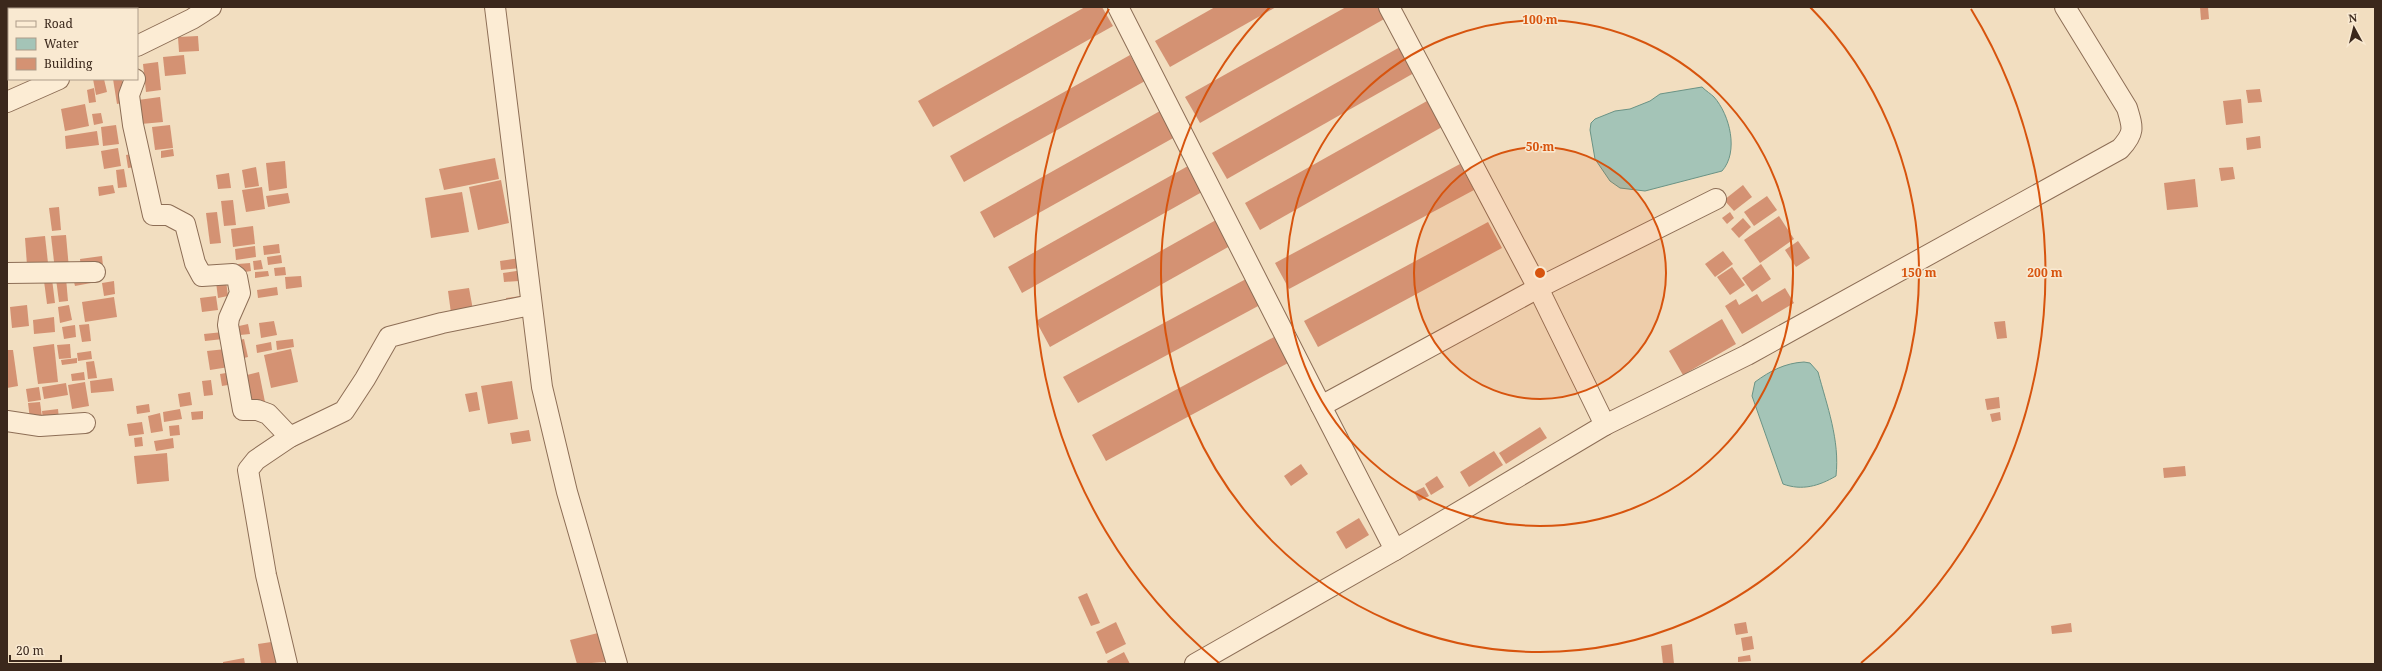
<svg xmlns="http://www.w3.org/2000/svg" width="2382" height="671" font-family="'Noto Serif',serif">
	<rect width="100%" height="100%" fill="#f2dec0"/>
	<!-- water -->
	<g fill="#a4c4b7" stroke="#6a9385">
		<path d="M1702 87C1706 91 1711 94 1714 97 1730 115 1739 152 1722 171L1645 191 1620 188 1610 181 1595 159 1590 130 1591 123 1595 119 1615 111 1630 109 1650 101 1660 94Z"/>
		<path d="M1804 362 1810 363 1818 372C1827 406 1840 440 1836 476 1819 486 1802 491 1783 484L1752 396 1755 382C1770 371 1785 363 1804 362Z"/>
	</g>
	<!-- building -->
	<g fill="#d49273">
		<path d="M7 7H24V9H9V53H7Z"/>
		<path d="M1085 7H1102L1113 26 933 127 918 101Z"/>
		<path d="M1215 7H1276L1170 67 1155 41Z"/>
		<path d="M1346 7H1380L1386 18 1200 123 1185 97Z"/>
		<path d="M2200 7H2208L2209 19 2201 20Z"/>
		<path d="M198 36 199 51 179 52 178 37Z"/>
		<path d="M1400 47 1414 73 1227 179 1212 153Z"/>
		<path d="M184 55 186 74 165 76 163 57Z"/>
		<path d="M1130 55 1145 81 964 182 950 156Z"/>
		<path d="M158 62 161 90 146 92 143 64Z"/>
		<path d="M93 79H104L107 92 96 95Z"/>
		<path d="M113 79H122L126 102 117 104Z"/>
		<path d="M94 88 96 102 89 103 87 90Z"/>
		<path d="M2260 89 2262 102 2248 103 2246 90Z"/>
		<path d="M160 97 163 122 141 124 138 100Z"/>
		<path d="M2241 99 2243 123 2226 125 2223 101Z"/>
		<path d="M1427 101 1442 127 1260 230 1245 203Z"/>
		<path d="M85 104 89 126 65 131 61 109Z"/>
		<path d="M1160 111 1175 137 994 238 980 212Z"/>
		<path d="M101 113 103 123 94 125 92 114Z"/>
		<path d="M116 125 119 144 103 146 101 127Z"/>
		<path d="M170 125 173 148 155 150 152 127Z"/>
		<path d="M97 131 99 145 66 149 65 136Z"/>
		<path d="M2260 136 2261 148 2247 150 2246 138Z"/>
		<path d="M118 148 121 166 104 169 101 151Z"/>
		<path d="M173 149 174 156 161 158V151Z"/>
		<path d="M132 154 135 167 128 168 126 155Z"/>
		<path d="M495 158 499 179 444 190 439 169Z"/>
		<path d="M285 161 287 188 269 191 266 163Z"/>
		<path d="M1460 164 1474 190 1289 289 1275 263Z"/>
		<path d="M1188 166 1202 192 1022 293 1008 267Z"/>
		<path d="M256 167 259 186 245 188 242 170Z"/>
		<path d="M2233 167 2235 179 2221 181 2219 168Z"/>
		<path d="M124 169 127 187 118 188 116 170Z"/>
		<path d="M229 173 231 188 218 189 216 175Z"/>
		<path d="M2195 179 2198 207 2167 210 2164 183Z"/>
		<path d="M501 180 509 223 478 230 469 187Z"/>
		<path d="M113 185 115 193 99 196 98 187Z"/>
		<path d="M1743 185 1752 197 1734 211 1724 200Z"/>
		<path d="M262 187 265 209 246 212 242 190Z"/>
		<path d="M462 192 469 232 431 238 425 198Z"/>
		<path d="M288 193 290 203 268 207 266 196Z"/>
		<path d="M1767 196 1777 210 1754 226 1744 212Z"/>
		<path d="M233 200 236 225 224 226 221 201Z"/>
		<path d="M59 207 61 230 52 231 49 208Z"/>
		<path d="M217 212 221 243 210 244 206 213Z"/>
		<path d="M1730 212 1734 218 1727 224 1722 218Z"/>
		<path d="M1779 216 1794 239 1760 263 1744 240Z"/>
		<path d="M1743 218 1751 227 1739 238 1731 229Z"/>
		<path d="M1216 220 1230 246 1050 347 1036 321Z"/>
		<path d="M1488 222 1502 248 1318 347 1304 321Z"/>
		<path d="M253 226 255 244 233 247 231 229Z"/>
		<path d="M66 235 69 269 55 270 51 236Z"/>
		<path d="M45 236 48 263 27 265 25 238Z"/>
		<path d="M1798 241 1810 258 1796 267 1785 250Z"/>
		<path d="M279 244 280 253 264 255 263 246Z"/>
		<path d="M255 246 256 257 236 260 235 249Z"/>
		<path d="M1723 251 1733 264 1715 277 1705 264Z"/>
		<path d="M281 255 282 263 268 265 267 257Z"/>
		<path d="M102 256 103 266 81 269 80 259Z"/>
		<path d="M520 258 521 268 501 270 500 261Z"/>
		<path d="M261 260 263 269 254 270 253 261Z"/>
		<path d="M250 263 251 271 239 273 238 264Z"/>
		<path d="M1761 264 1771 279 1752 292 1742 278Z"/>
		<path d="M285 267 286 275 275 276 274 268Z"/>
		<path d="M1732 267 1745 285 1730 295 1717 277Z"/>
		<path d="M523 270 527 303 507 306 506 298 521 296 519 281 504 282 503 273Z"/>
		<path d="M268 271 269 276 255 278V272Z"/>
		<path d="M89 275 91 283 75 286 73 278Z"/>
		<path d="M301 276 302 287 286 289 285 277Z"/>
		<path d="M66 278 68 301 59 302 56 279Z"/>
		<path d="M52 279 55 303 47 304 44 281Z"/>
		<path d="M1246 279 1260 305 1078 403 1063 377Z"/>
		<path d="M114 281 115 294 104 296 102 283Z"/>
		<path d="M226 281 228 296 218 298 216 282Z"/>
		<path d="M277 287 278 295 258 298 257 290Z"/>
		<path d="M469 288 473 310 451 313 448 291Z"/>
		<path d="M1785 288 1794 303 1742 334 1725 306 1736 299 1739 305 1757 294 1762 302Z"/>
		<path d="M216 296 218 310 202 312 200 298Z"/>
		<path d="M114 297 117 317 85 322 82 302Z"/>
		<path d="M27 305 29 326 12 328 10 307Z"/>
		<path d="M69 305 72 320 60 323 58 307Z"/>
		<path d="M54 317 55 332 34 334 33 320Z"/>
		<path d="M1722 319 1736 344 1683 375 1669 351Z"/>
		<path d="M274 321 277 335 261 338 259 323Z"/>
		<path d="M2005 321 2007 338 1997 339 1994 322Z"/>
		<path d="M89 324 91 341 82 342 79 325Z"/>
		<path d="M248 324 250 334 240 335 239 326Z"/>
		<path d="M75 325 76 337 64 339 62 327Z"/>
		<path d="M223 332V339L205 341 204 334Z"/>
		<path d="M1274 337 1288 363 1106 461 1092 435Z"/>
		<path d="M244 339 248 357 236 360 232 342Z"/>
		<path d="M293 339 294 347 277 350 276 341Z"/>
		<path d="M271 342 272 350 257 353 256 345Z"/>
		<path d="M54 344 58 382 38 384 33 347Z"/>
		<path d="M70 344 71 358 59 359 57 345Z"/>
		<path d="M226 349 229 367 210 370 207 351Z"/>
		<path d="M291 349 298 382 271 388 264 355Z"/>
		<path d="M7 350H13L18 386 7 388Z"/>
		<path d="M91 351 92 359 78 361 77 353Z"/>
		<path d="M77 358V363L62 365 61 360Z"/>
		<path d="M94 361 97 378 88 379 86 362Z"/>
		<path d="M84 372 85 380 72 381 71 374Z"/>
		<path d="M232 372 234 384 222 386 220 374Z"/>
		<path d="M259 372 265 402 249 405 243 376Z"/>
		<path d="M112 378 114 391 91 393 90 381Z"/>
		<path d="M211 380 213 395 204 396 202 381Z"/>
		<path d="M512 381 518 419 488 424 481 386Z"/>
		<path d="M85 382 89 406 72 409 68 385Z"/>
		<path d="M66 383 68 395 44 399 42 387Z"/>
		<path d="M39 387 41 400 28 402 26 389Z"/>
		<path d="M190 392 192 405 180 407 178 394Z"/>
		<path d="M477 392 480 410 469 412 465 394Z"/>
		<path d="M1999 397 2000 408 1987 410 1985 399Z"/>
		<path d="M40 402 42 417 30 419 28 403Z"/>
		<path d="M149 404 150 412 137 414 136 406Z"/>
		<path d="M58 409 59 419 43 421 42 411Z"/>
		<path d="M180 409 182 419 164 422 163 412Z"/>
		<path d="M203 411V419L192 420 191 412Z"/>
		<path d="M2000 412 2001 420 1992 422 1990 414Z"/>
		<path d="M160 413 163 431 151 433 148 416Z"/>
		<path d="M142 422 144 434 129 436 127 424Z"/>
		<path d="M179 425 180 435 170 436 169 426Z"/>
		<path d="M1540 427 1547 438 1506 464 1499 453Z"/>
		<path d="M529 430 531 441 512 444 510 433Z"/>
		<path d="M142 437 143 446 135 447 134 438Z"/>
		<path d="M173 438 174 448 156 451 154 441Z"/>
		<path d="M1494 451 1503 465 1469 487 1460 472Z"/>
		<path d="M167 453 169 481 137 484 134 456Z"/>
		<path d="M1301 464 1308 474 1291 486 1284 476Z"/>
		<path d="M2185 466 2186 476 2164 478 2163 468Z"/>
		<path d="M1437 476 1444 487 1431 495 1425 484Z"/>
		<path d="M1424 487 1429 496 1419 501 1414 492Z"/>
		<path d="M1359 518 1369 535 1346 549 1336 532Z"/>
		<path d="M1087 593 1100 623 1091 626 1078 597Z"/>
		<path d="M1116 622 1126 644 1106 654 1096 632Z"/>
		<path d="M1746 622 1748 633 1736 635 1734 624Z"/>
		<path d="M2071 623 2072 632 2052 634 2051 626Z"/>
		<path d="M598 633 606 662 577 664 570 640Z"/>
		<path d="M1752 636 1754 649 1743 651 1741 638Z"/>
		<path d="M278 641V664H261L258 644Z"/>
		<path d="M1672 644 1674 664H1663L1661 646Z"/>
		<path d="M1124 652 1130 664H1108L1107 661Z"/>
		<path d="M1750 655 1751 661 1738 662V657Z"/>
		<path d="M244 658 245 664H223V662Z"/>
	</g>
	<g fill="none" stroke-linecap="round" stroke-linejoin="round">
		<!-- street casing -->
		<g stroke="#8d6e56" stroke-width="22">
			<g id="street">
				<path d="M495 7 542 387 567 492 617 664"/>
				<path d="M1118 7 1321 406 1538 288 1716 199"/>
				<path d="M1389 7 1538 288 1605 425"/>
				<path d="M137 46 192 19 211 7"/>
				<path d="M135 79 129 95 133 125 153 215H168L185 224 195 263 202 276 233 274 237 277 240 293 229 318 228 325 243 410H257L268 414 290 437"/>
				<path d="M7 102 59 79"/>
				<path d="M7 273 95 272"/>
				<path d="M1321 406 1395 550"/>
				<path d="M7 421 40 426 85 423"/>
				<path d="M287 664 266 575 248 470 256 460 290 437 344 411 365 379 389 337 442 323 531 305"/>
				<path d="M1195 664 1395 550 1605 425 1747 355 2120 149C2135 133 2133 128 2127 108L2065 7"/>
			</g>
		</g>
		<!-- street -->
		<use href="#street" stroke="#fcecd4" stroke-width="20"/>
	</g>
	<!-- distance rings -->
	<circle cx="1540" cy="273" r="126" fill="#d7540e" fill-opacity=".12"/>
	<g fill="none" stroke="#d7540e" stroke-width="2">
		<circle cx="1540" cy="273" r="126"/>
		<circle cx="1540" cy="273" r="253"/>
		<path d="M1810 7A379 379 0 1 1 1270 7"/>
		<path d="M1219 663A505 505 0 0 1 1109 9M1971 9A505 505 0 0 1 1861 663"/>
	</g>
	<circle cx="1540" cy="273" r="6" fill="#d7540e" stroke="#f9e9d1" stroke-width="2"/>
	<g font-size="12" text-anchor="middle" font-weight="bold" fill="#d7540e" stroke="#f9e9d1" stroke-width="3" stroke-linejoin="round" paint-order="stroke">
		<text x="1540" y="24">100 m</text>
		<text x="1540" y="151">50 m</text>
		<text x="1919" y="277">150 m</text>
		<text x="2045" y="277">200 m</text>
	</g>
	<!-- border -->
	<rect width="2382" height="671" fill="none" stroke="#3b281c" stroke-width="16"/>
	<!-- legend -->
	<rect x="8" y="8" width="130" height="72" fill="#f9e9d1" stroke="#ad9c89"/>
	<rect x="16" y="21" width="20" height="6" fill="#fcecd4" stroke="#ad9c89"/>
	<text x="44" y="28" font-size="12" fill="#3b281c">Road</text>
	<rect x="16" y="38" width="20" height="12" fill="#a4c4b7" stroke="#ad9c89"/>
	<text x="44" y="48" font-size="12" fill="#3b281c">Water</text>
	<rect x="16" y="58" width="20" height="12" fill="#d49273" stroke="#ad9c89"/>
	<text x="44" y="68" font-size="12" fill="#3b281c">Building</text>
	<!-- north arrow -->
	<g transform="translate(2354 28) rotate(353)" stroke="#f9e9d1" stroke-width="3" paint-order="stroke">
	<path d="M0-3L7 15L0 10L-7 15Z" fill="#3b281c"/>
	<text y="-6" font-size="11" font-weight="bold" text-anchor="middle" fill="#3b281c">N</text>
	</g>
	<!-- scale -->
	<path d="M10 655v6h51v-6" fill="none" stroke="#3b281c" stroke-width="2"/>
	<text x="16" y="655" font-size="12" fill="#3b281c" stroke="#f9e9d1" stroke-width="3" paint-order="stroke">20 m</text>
</svg>
